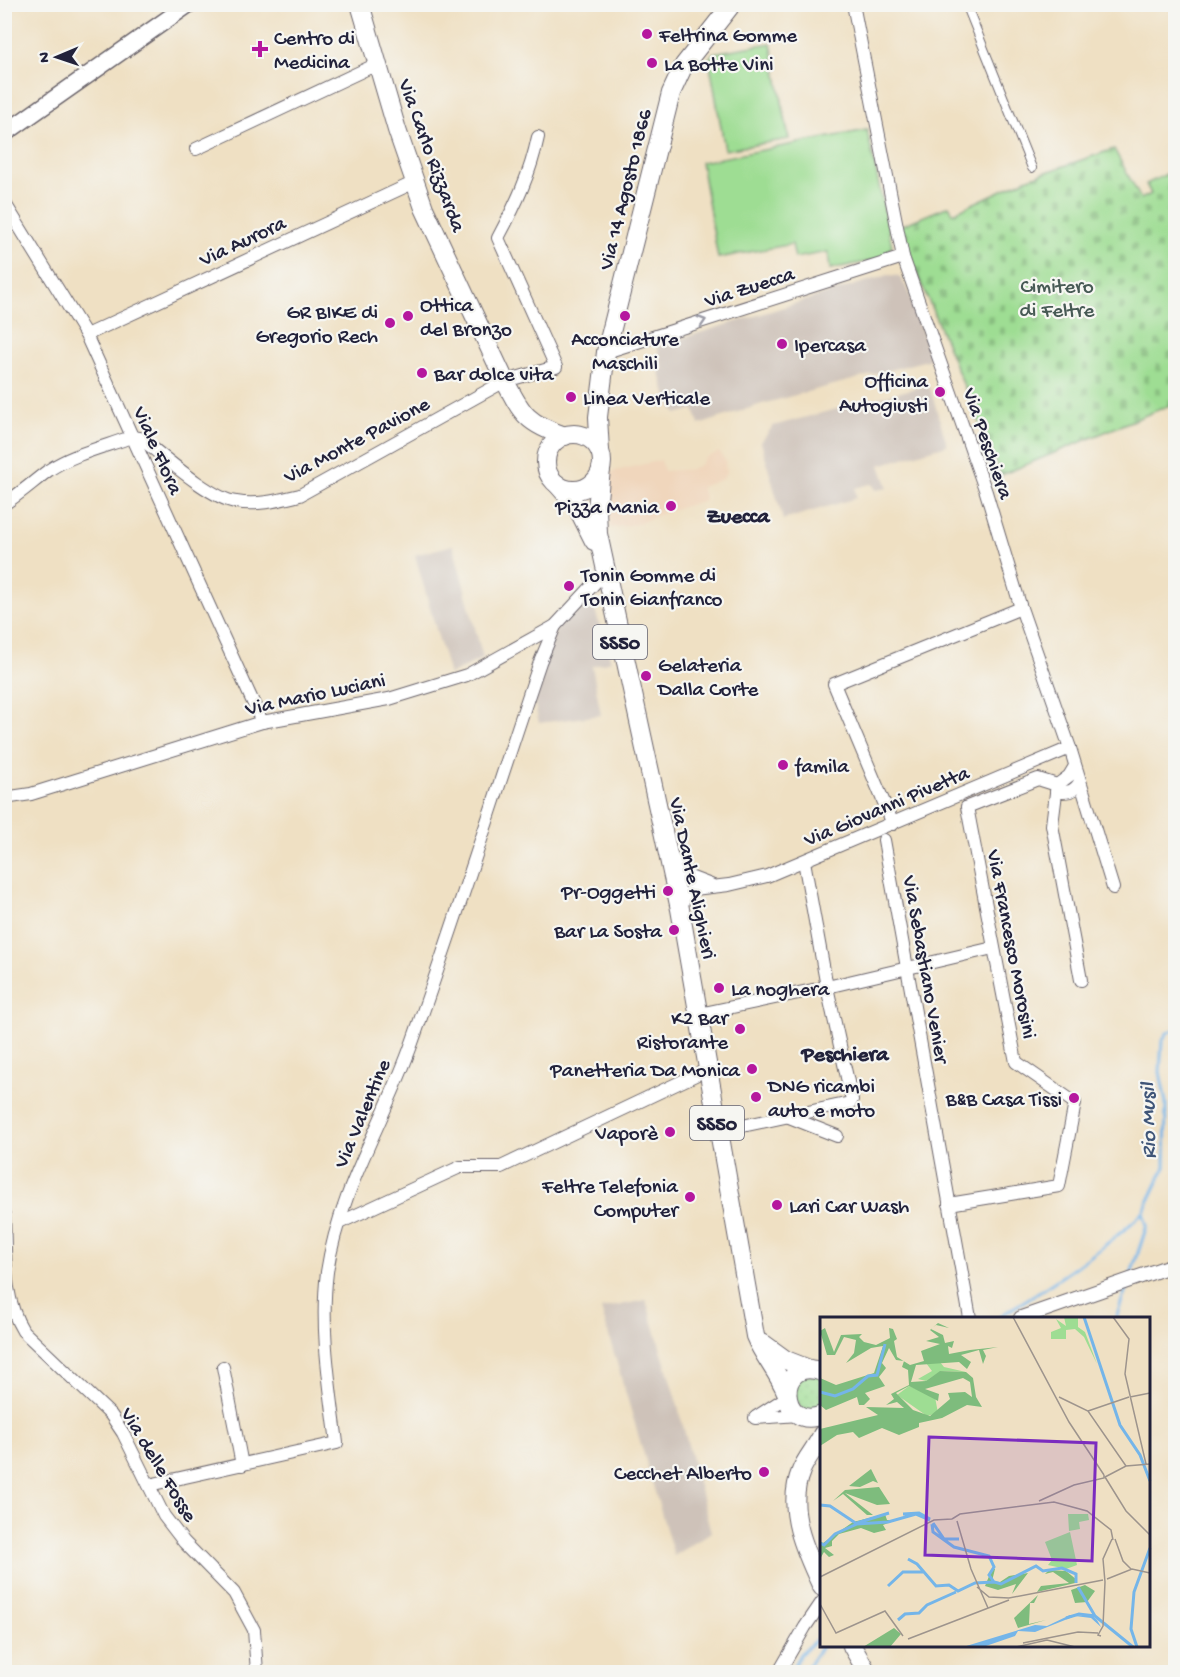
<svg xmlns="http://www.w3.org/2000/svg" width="1180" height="1677" font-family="'Gochi Hand',sans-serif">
	<defs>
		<pattern id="grass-dots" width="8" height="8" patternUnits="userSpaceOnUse" patternTransform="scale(1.5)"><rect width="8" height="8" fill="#9edd93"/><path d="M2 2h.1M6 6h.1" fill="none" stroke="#88bd80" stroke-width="1.8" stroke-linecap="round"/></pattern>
		<pattern id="cemetery-stones" width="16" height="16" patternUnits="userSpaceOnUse" patternTransform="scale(1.5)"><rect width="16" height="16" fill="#9edd93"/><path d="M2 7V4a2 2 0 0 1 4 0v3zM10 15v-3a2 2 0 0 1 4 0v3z" fill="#88bd80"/></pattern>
	</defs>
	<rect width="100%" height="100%" fill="#f6f6f2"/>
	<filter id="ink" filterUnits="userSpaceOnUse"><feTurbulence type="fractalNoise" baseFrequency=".0167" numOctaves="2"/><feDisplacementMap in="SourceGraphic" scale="12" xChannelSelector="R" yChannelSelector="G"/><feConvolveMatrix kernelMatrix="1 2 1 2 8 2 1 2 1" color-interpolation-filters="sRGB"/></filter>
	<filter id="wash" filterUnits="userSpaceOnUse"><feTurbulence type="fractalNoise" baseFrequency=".008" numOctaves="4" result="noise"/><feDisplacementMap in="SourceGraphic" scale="24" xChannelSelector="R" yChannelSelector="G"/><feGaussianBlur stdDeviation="1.35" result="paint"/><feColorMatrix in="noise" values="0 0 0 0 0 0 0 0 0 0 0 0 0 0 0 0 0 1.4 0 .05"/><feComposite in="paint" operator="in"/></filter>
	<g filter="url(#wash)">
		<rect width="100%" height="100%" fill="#efe0c3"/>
		<!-- built -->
		<path fill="#f0d6bc" d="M719 452 725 460 726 472 723 479 701 487 705 500 666 512 637 524 610 528 607 495 611 472 661 460 664 471 692 469 700 465 705 458Z"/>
		<!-- industrial -->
		<g fill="#cec2b9">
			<path d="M888 275 899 276 908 290 931 359 762 404 699 425 694 409 676 414 668 401 659 370 663 368 657 346Z"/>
			<path d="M927 385 931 391 947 445 880 465 888 488 876 490 873 485 870 484 855 488 856 498 783 520 761 442 773 426Z"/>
			<path d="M453 545 483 658 449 675 415 555Z"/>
			<path d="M588 604H593L611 661 592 666 601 715 539 723 531 688 558 627Z"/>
			<path d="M646 1300 676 1399 711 1532 674 1556 601 1309Z"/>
		</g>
		<!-- grass -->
		<path fill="url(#grass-dots)" stroke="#608067" stroke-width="1.5" d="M821 1374V1412L806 1416 788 1387 794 1377Z"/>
		<!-- cemetery -->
		<path fill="url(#cemetery-stones)" stroke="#608067" stroke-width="1.5" d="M1114 149 1141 199 1151 194 1146 184 1175 170V403L1001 475 898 227 949 206 953 213 1026 179Z"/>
		<!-- pitch -->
		<g fill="#9edd93" stroke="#608067" stroke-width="1.5">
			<path d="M771 43 789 139 725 150 709 59 713 53Z"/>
			<path d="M867 130 892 246 882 259 830 269 828 252 795 258 792 244 718 258 701 162Z"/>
		</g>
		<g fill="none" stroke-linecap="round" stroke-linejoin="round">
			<!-- stream -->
			<g stroke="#74b5e9" stroke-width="3">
				<path d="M1131 1274 1147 1225 1143 1213 1165 1167 1166 1103 1160 1072 1162 1041 1167 1033 1176 1029"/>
				<path d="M1000 1316C1051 1285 1100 1253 1143 1213"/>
				<path d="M1116 1318 1127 1286"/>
				<path d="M791 1672 800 1654 822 1635"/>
				<path d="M804 1672 822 1646"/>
			</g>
		</g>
	</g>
	<g filter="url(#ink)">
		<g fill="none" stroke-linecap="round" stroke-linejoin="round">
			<!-- pedestrian casing -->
			<g stroke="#6a646b" stroke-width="10">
				<path id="pedestrian" d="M966 4 1032 168"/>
			</g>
			<!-- minor casing -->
			<g stroke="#6a646b" stroke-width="14">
				<g id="minor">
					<path d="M853 4 903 257 986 492 1021 608 1070 748 1113 888"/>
					<path d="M196 149 377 64"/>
					<path d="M4 202 86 335 262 722"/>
					<path d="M86 335 415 182"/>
					<path d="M606 352 903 257"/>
					<path d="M4 504C20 494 34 481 49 470 73 454 104 447 131 437L140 438C162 455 211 499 236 502 258 506 279 500 300 495L505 381 556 367 498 238C516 204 530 175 538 137"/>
					<path d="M1075 766 1069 776 1057 785 1052 825 1081 980"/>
					<path d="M1056 792C1068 792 1073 793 1080 782"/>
					<path d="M4 798 31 794 262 722 389 699 467 675 555 626 605 572"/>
					<path d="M893 824 834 684 1021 608"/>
					<path d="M884 840 970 1318"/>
					<path d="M670 856 690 877 711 885"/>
					<path d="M680 909 686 895 694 889 729 885 767 876 1070 748"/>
					<path d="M699 1014 827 987 993 948"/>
					<path d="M789 1117 837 1136"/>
					<path d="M719 1131 850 1103 852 1100 827 987 804 861"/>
					<path d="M949 1204 1059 1186 1075 1103 1016 1062 967 807 1038 779 1057 785"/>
					<path d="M4 1215C6 1255 2 1297 23 1331L111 1415 123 1433 164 1516 184 1542 234 1593 254 1630 257 1672"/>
					<path d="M339 1223 460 1167H501L708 1069"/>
					<path d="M223 1367 242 1465"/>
					<path d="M756 1417 787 1397"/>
					<path d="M755 1418 799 1415"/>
					<path d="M149 1485 337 1443C330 1387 320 1329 327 1272 339 1191 385 1120 412 1043 457 917 497 789 540 662L555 626"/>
					<path d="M779 1672 805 1627 822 1602"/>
				</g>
			</g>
			<!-- tertiary casing -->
			<g stroke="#6a646b" stroke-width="16">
				<path id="tertiary" d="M1021 1318 1176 1264"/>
			</g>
			<!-- secondary casing -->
			<g stroke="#6a646b" stroke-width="19">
				<path id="secondary" d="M4 134 189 4"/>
			</g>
			<!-- primary casing -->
			<g stroke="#6a646b" stroke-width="20">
				<g id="primary">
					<path d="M360 4 397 130 424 208 505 381C522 415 528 424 565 436"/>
					<circle cx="574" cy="462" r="28"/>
					<path d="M600 451 598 417 606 352 671 93 684 65 732 4"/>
					<path d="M601 469 597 509 598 534 680 909 755 1336C763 1356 778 1372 786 1392"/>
					<path d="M557 484 577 507 594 541"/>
					<path d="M764 1344 786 1360 809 1369"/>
					<path d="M822 1372C775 1354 777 1433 822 1415"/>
					<path d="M822 1435C816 1448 806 1458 801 1471 785 1509 806 1553 822 1587"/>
					<path d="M852 1646 867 1672"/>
				</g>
			</g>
			<!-- pedestrian -->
			<use href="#pedestrian" stroke="#fff" stroke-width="8"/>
			<!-- minor -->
			<use href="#minor" stroke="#fff" stroke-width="12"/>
			<!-- tertiary -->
			<use href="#tertiary" stroke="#fff" stroke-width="14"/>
			<!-- secondary -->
			<use href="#secondary" stroke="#fff" stroke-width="16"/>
			<!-- primary -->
			<use href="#primary" stroke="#fff" stroke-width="18"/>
		</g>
		<!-- one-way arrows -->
		<defs><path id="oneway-chevron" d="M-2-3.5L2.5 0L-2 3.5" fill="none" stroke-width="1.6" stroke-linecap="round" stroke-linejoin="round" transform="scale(1.5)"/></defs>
		<use stroke="#9c9ca7" href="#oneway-chevron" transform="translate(702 321) rotate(-18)"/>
	</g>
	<!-- markers -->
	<g fill="#b5179e" stroke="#f6f6f2" stroke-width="2">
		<circle cx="647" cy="34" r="6"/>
		<path d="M257 40h6v6h6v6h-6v6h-6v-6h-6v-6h6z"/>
		<circle cx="652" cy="63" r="6"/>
		<circle cx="408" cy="316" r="6"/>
		<circle cx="625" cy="316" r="6"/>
		<circle cx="390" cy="323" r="6"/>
		<circle cx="782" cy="344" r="6"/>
		<circle cx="422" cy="373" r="6"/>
		<circle cx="940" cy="392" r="6"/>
		<circle cx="571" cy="397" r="6"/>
		<circle cx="671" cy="506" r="6"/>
		<circle cx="569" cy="586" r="6"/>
		<circle cx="646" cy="676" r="6"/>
		<circle cx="783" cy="765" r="6"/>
		<circle cx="668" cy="891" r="6"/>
		<circle cx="674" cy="930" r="6"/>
		<circle cx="719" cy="988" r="6"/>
		<circle cx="740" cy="1029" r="6"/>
		<circle cx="752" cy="1069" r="6"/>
		<circle cx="756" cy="1097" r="6"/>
		<circle cx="1074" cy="1098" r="6"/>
		<circle cx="670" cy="1132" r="6"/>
		<circle cx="690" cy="1197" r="6"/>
		<circle cx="777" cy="1205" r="6"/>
		<circle cx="764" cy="1472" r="6"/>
	</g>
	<g text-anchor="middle" stroke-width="4.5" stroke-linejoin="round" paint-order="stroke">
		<!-- shield labels -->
		<g fill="#f6f6f2" stroke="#626272" stroke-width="1.5">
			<rect x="593" y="625" width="54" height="34" rx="4.5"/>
			<rect x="690" y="1106" width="54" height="34" rx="4.5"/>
		</g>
		<g font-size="20" font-weight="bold" fill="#22223b">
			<text x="620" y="649">SS50</text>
			<text x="717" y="1130">SS50</text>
		</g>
		<!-- poi labels -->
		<g font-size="21" fill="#22223b" stroke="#f6f6f2" text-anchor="start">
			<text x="659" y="41">Feltrina Gomme</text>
			<text x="274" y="44">Centro di<tspan x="274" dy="24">Medicina</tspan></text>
			<text x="664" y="70">La Botte Vini</text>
			<text x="420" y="311">Ottica<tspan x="420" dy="24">del Bronzo</tspan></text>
			<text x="378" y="318" text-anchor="end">GR BIKE di<tspan x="378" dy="24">Gregorio Rech</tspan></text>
			<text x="625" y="345" text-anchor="middle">Acconciature<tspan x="625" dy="24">Maschili</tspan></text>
			<text x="794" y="351">Ipercasa</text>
			<text x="434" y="380">Bar dolce vita</text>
			<text x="928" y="387" text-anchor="end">Officina<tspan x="928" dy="24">Autogiusti</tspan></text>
			<text x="583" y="404">Linea Verticale</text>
			<text x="659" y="513" text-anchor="end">Pizza Mania</text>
			<text x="581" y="581">Tonin Gomme di<tspan x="581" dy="24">Tonin Gianfranco</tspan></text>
			<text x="658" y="671">Gelateria<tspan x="658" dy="24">Dalla Corte</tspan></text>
			<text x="795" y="772">famila</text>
			<text x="656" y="898" text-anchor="end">Pr-Oggetti</text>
			<text x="662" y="937" text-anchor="end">Bar La Sosta</text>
			<text x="731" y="995">La noghera</text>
			<text x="728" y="1024" text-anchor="end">K2 Bar<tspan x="728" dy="24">Ristorante</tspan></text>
			<text x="740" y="1076" text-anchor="end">Panetteria Da Monica</text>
			<text x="768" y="1092">DNG ricambi<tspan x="768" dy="24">auto e moto</tspan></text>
			<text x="1062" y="1105" text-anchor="end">B&amp;B Casa Tissi</text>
			<text x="658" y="1139" text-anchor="end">Vaporè</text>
			<text x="678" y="1192" text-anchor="end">Feltre Telefonia<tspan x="678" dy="24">Computer</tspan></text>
			<text x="789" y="1212">Lari Car Wash</text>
			<text x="752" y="1479" text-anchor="end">Cecchet Alberto</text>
		</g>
		<!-- street labels -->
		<g font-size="21" fill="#22223b" stroke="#f6f6f2">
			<text transform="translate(433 155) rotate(70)" y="7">Via Carlo Rizzarda</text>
			<text transform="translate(624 189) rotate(-76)" y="7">Via 14 Agosto 1866</text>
			<text transform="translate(242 240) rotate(-25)" y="7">Via Aurora</text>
			<text transform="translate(749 286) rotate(-18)" y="7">Via Zuecca</text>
			<text transform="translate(356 439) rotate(-28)" y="7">Via Monte Pavione</text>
			<text transform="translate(989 443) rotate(71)" y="7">Via Peschiera</text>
			<text transform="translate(159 450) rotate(66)" y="7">Viale Flora</text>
			<text transform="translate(315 693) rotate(-12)" y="7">Via Mario Luciani</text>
			<text transform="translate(886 805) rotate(-23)" y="7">Via Giovanni Pivetta</text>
			<text transform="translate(694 878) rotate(78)" y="7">Via Dante Alighieri</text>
			<text transform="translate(1013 944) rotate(79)" y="7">Via Francesco Morosini</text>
			<text transform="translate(927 969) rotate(80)" y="7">Via Sebastiano Venier</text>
			<text transform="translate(361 1113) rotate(-67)" y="7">Via Valentine</text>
			<text transform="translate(160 1464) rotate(59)" y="7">Via delle Fosse</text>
		</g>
		<!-- park labels -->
		<g font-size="21" fill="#475a55" stroke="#f6f6f2">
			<text x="1057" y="292">Cimitero<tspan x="1057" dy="24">di Feltre</tspan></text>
		</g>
		<!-- neighbourhood labels -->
		<g font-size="22" font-weight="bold" fill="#22223b" stroke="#f6f6f2">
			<text x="738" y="522">Zuecca</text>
			<text x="845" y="1060">Peschiera</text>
		</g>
		<!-- water labels -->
		<g font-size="22" font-style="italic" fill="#3f5578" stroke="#f6f6f2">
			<text transform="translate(1146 1121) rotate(-91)" y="8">Rio Musil</text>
		</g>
	</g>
	<!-- overview -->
	<g transform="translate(820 1317)">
		<rect width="330" height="330" fill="#efe0c3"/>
		<path d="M244 0H258V10L265 15 277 47 264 20 255 12 246 13V22H231V15L241 11 236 2 246 9ZM120 45 124 50 146 55 121 54 106 64 98 62 112 54 106 46ZM89 69 115 80 118 96 107 99 77 78Z" fill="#9edd93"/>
		<path d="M118 6 129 11 116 8 111 12 123 18 125 26 134 24 132 31 128 29 129 37 150 33 178 30 163 33 166 39 163 47 159 33 141 38 151 45 147 52 139 45 96 48 91 65 106 64 120 54 146 55 153 61 156 80 162 90 147 88 122 101 99 106V110L79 118 62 111 39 121 33 115 17 118 0 129V112L58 98 46 90 84 91 77 85 66 88 74 82 71 77 89 68 88 53 82 50 84 44 76 43 69 31 62 46 66 51 59 60 65 69 45 76 50 82 44 88H39L37 80 6 93 0 88V61L16 68 54 56 63 29 51 31 26 46 34 36 36 23 24 20 15 38H7L0 14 5 11 14 35 21 18 42 17 39 20 44 25 56 28 70 21 69 11 73 12 77 22 74 24 77 40 90 48 104 44 101 34 120 27 106 24 119 20 110 13ZM143 61 150 65 152 80 145 75 128 76 130 82 110 99 93 93 76 76 89 69 118 84 119 77 105 72ZM51 152 58 166 53 164 40 170 29 169ZM59 170 70 187 57 188 25 176 53 198H47L23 177 13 184 25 173ZM65 197 67 203H76L63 208 66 213 54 216 41 211 19 217 12 224V229L5 231 14 238 9 240 4 235 0 242V224L3 226 33 205ZM172 252H175L172 264 180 265 189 259 208 256 192 277 196 267 178 273 165 269ZM229 253 246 254 257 263 255 266 217 275 221 269 249 266 233 255 225 257ZM265 268 275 274 267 285 255 286 251 273ZM218 278 214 286H210L209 307 226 303 198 311 194 301ZM74 311 81 317 70 330H43Z" fill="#7ebc7d" fill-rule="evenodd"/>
		<path d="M250 215 257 248 246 252 228 248 232 243 225 225Z" fill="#9edd93"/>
		<path d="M248 197H268L269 203 259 205 260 212 249 214Z" fill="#9edd93"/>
		<path d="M250 298 273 299 277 303 281 310 271 301 255 299 215 315 198 314 195 319 163 330H143L215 308 227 309Z" fill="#74b5e9"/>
		<path fill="none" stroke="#74b5e9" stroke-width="3" d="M264 0 300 108 320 138 330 164M0 75 15 79 33 72 48 59 57 58 65 27M0 188 10 189 37 207 68 205 96 197 110 203M83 197 99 196 110 202M37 206 69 196M113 206 124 222H139M112 207 113 215 134 230 169 239 174 250 169 258 174 265 181 267 216 249 223 254 242 251 256 257V266M0 226 4 228 15 217 37 207M88 242 97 247 116 269 129 268 138 274 155 266 174 265M68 269 83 255H103M258 270 275 299M246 301 259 297 275 299 313 330M78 303 85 297 99 296 107 288 136 275M317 330 311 312 314 275 330 231"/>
		<path fill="none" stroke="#9d948d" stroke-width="1.5" d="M193 0 249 105 284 158M293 0 309 22 305 57 326 147M239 80 268 94 306 149M310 80 330 76M268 94 309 80M285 160 306 194 330 218M285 160 306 149 330 147M219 184 254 168 284 161V158M132 202 140 197 234 185 267 194 291 213 293 223M137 204 151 252 168 291M295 222 303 244 311 252M0 260 114 203 132 202M287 262 312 252 330 256M285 265 283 242 292 222M157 270 169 280 189 281 283 263M0 287 16 316 65 294 83 319M281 319 278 318 283 309 285 265M88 322 189 283M203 326 258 315 278 316M196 330 227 323 255 330"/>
		<path fill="#7b2cbf" fill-opacity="0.15" stroke="#7b2cbf" stroke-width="3" d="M109 120 276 126 272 244 105 238Z"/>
		<rect width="330" height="330" fill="none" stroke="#22223b" stroke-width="3"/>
	</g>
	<!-- margin -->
	<rect width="1180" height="1677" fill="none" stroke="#f6f6f2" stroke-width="24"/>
	<!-- north arrow -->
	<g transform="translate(57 57) rotate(268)" stroke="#f6f6f2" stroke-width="4.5" paint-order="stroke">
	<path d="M0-4.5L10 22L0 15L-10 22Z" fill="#22223b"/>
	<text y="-9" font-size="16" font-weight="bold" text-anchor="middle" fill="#22223b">N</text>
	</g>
</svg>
